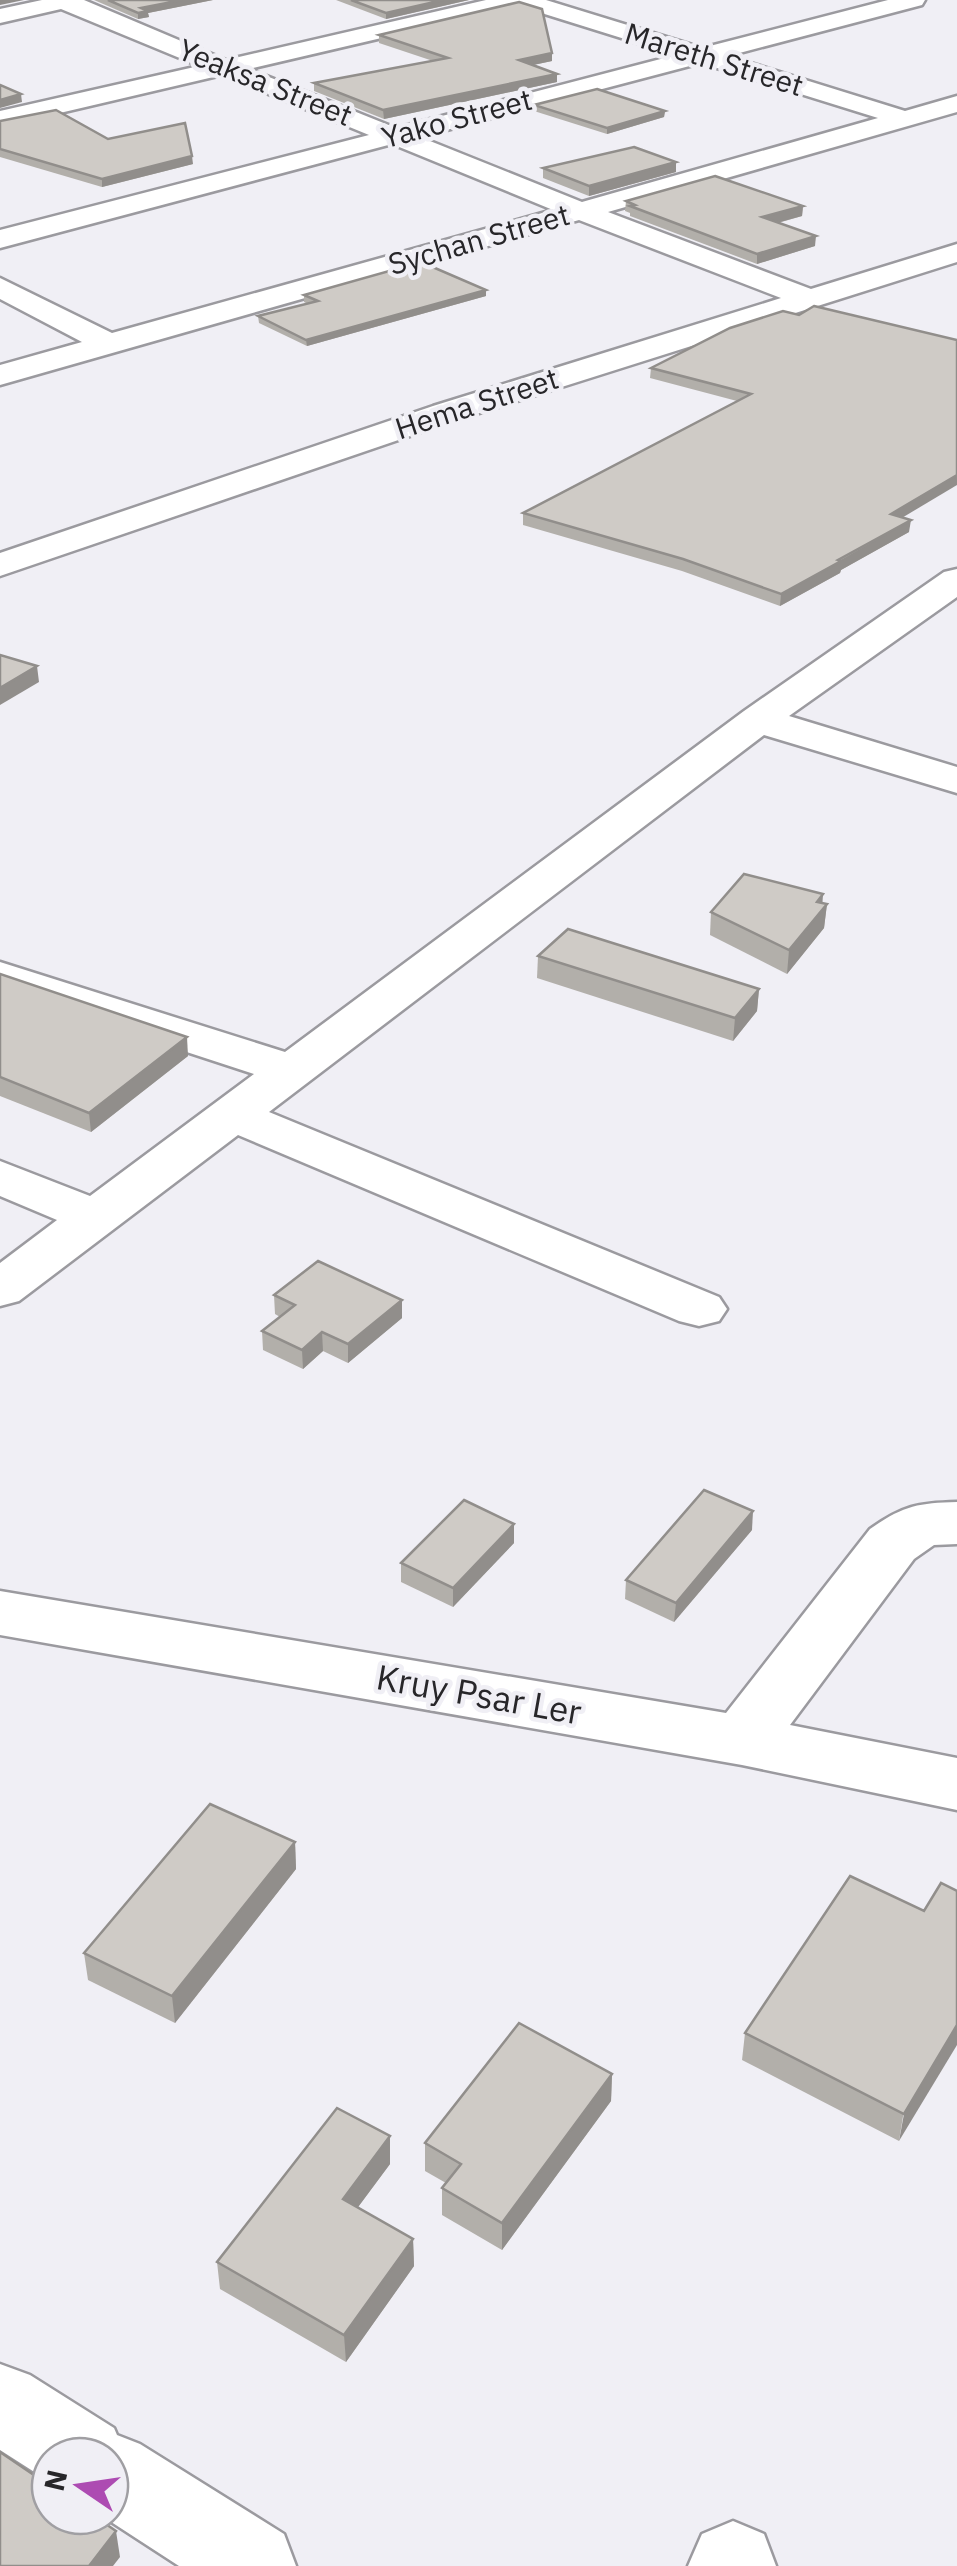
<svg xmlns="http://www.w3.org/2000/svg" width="957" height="2566" font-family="'IBM Plex Sans',sans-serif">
	<rect width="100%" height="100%" fill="#f0eff5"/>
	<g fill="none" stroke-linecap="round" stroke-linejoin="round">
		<!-- minor casing -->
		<g stroke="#9b9a9f" stroke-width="5">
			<g id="minor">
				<path d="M42 0H84L226 60 486 0H546L702 48 888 0H925L922 5 728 56 905 111 957 96V112L608 212 811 289 957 244V262L457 420 0 576V553L433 406 781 298 579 220 0 385V365L82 342 0 299V278L112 333 553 210 392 144 0 248V230L369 135 222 75 0 127V111L199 66 61 9 0 23V9ZM519 6 676 55 396 128 249 69ZM701 63 878 118 582 202 420 137Z"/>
				<path d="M957 569V597L789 716 957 767V793L764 735 269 1112 719 1297 727 1309 719 1321 699 1326 679 1321 238 1135 19 1301 0 1306V1263L57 1220 0 1196V1161L90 1196 254 1074 0 991V962L285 1052 744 711 944 572Z"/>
				<path d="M957 1502V1544L934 1545 914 1559 790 1725 957 1758V1810L742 1765 0 1635V1591L726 1713 870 1529C903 1506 917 1503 957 1502Z"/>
				<path d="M0 2364 30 2375 114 2428 117 2435 140 2444 284 2534 296 2566H179L102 2516H110V2456H50V2482L0 2450Z"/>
				<path d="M733 2521 764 2534 776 2566H688L702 2534Z"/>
			</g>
		</g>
		<!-- minor -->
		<use href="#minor" fill="#fff" fill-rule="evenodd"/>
	</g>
	<!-- wall -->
	<g fill="#b2afaa">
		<path d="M94 0H213L148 13 149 17 138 19Z"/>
		<path d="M336 0H469L386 19Z"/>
		<path d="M379 35 552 61 533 65 557 82 384 119 314 91V83L433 61 379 43Z"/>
		<path d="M534 105 665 111 664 117 607 134 534 111Z"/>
		<path d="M0 121 108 139 193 164 102 187 0 157Z"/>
		<path d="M543 168 676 172 589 196 543 178Z"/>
		<path d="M626 201 803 206 802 216 778 223 815 246 757 264 630 216V213L625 211Z"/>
		<path d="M304 295 486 296 307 346 259 323 258 316 308 304 304 302Z"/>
		<path d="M730 328 903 518 909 532 841 570 840 573 780 606 682 571 523 525V513L737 401 650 378 651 368Z"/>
		<path d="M823 903 827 904 824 928 787 974 710 935 711 912Z"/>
		<path d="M538 956 759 989 757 1011 733 1041 537 978Z"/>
		<path d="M0 974 188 1056 91 1132 0 1096Z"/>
		<path d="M274 1295 402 1300V1318L348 1363 323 1351 303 1369 263 1350 262 1331 280 1317 275 1314Z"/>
		<path d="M514 1524V1543L453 1607 401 1582V1563Z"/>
		<path d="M752 1530 674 1622 625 1599 626 1580Z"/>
		<path d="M295 1842 296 1869 175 2023 88 1980 84 1953Z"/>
		<path d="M941 1883 899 2141 742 2060 745 2033 924 1911Z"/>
		<path d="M612 2074 611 2101 502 2250 442 2215V2188L446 2183 425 2171V2143Z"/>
		<path d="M390 2136V2164L358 2207 413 2239 414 2266 346 2362 220 2289 217 2262Z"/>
	</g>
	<!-- shaded-wall -->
	<g fill="#918e8b">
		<path d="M0 0H24L0 5Z"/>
		<path d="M182 0H213L148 13 149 17 138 19V13L141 8Z"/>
		<path d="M443 0H469L386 19V13Z"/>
		<path d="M552 53V61L519 68V60Z"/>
		<path d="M557 74V82L384 119 383 110Z"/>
		<path d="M21 94 22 102 0 108V100Z"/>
		<path d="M665 111 664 117 607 134V128Z"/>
		<path d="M192 156 193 164 102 187V179Z"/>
		<path d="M676 162V172L589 196V186Z"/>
		<path d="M803 206 802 216 762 227V217Z"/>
		<path d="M816 236 815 246 757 264V254Z"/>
		<path d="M486 290V296L307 346 306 340Z"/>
		<path d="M957 475V485L890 525 891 514Z"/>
		<path d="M911 520 909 532 841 570 840 573 780 606 781 594Z"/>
		<path d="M37 666 39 682 0 705V688Z"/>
		<path d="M823 894 822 910 827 904 824 928 787 974 789 950 817 902Z"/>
		<path d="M759 989 757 1011 733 1041 735 1018Z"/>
		<path d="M187 1037 188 1056 91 1132 89 1113Z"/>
		<path d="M402 1300V1318L348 1363V1344Z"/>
		<path d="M322 1332 323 1351 303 1369 302 1350Z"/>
		<path d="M753 1511 752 1530 674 1622 676 1603Z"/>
		<path d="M514 1524V1543L453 1607V1588Z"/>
		<path d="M295 1842 296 1869 175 2023 172 1996Z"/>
		<path d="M957 2025V2045L899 2141 904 2114Z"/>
		<path d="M612 2074 611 2101 502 2250V2223Z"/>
		<path d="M390 2136V2164L344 2226 343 2199Z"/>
		<path d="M413 2239 414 2266 346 2362 344 2335Z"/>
		<path d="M116 2531 120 2557 113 2566H89Z"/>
	</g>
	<!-- building -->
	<g fill="#cfcbc6" stroke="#918e8b" stroke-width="2.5">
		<path d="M108 0H182L141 8 148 11 138 13Z"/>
		<path d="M351 0H443L386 13Z"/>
		<path d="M519 2 542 9 552 53 519 60 557 74 383 110 314 83 448 58 379 35Z"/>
		<path d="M0 85 21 94 0 100Z"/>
		<path d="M597 89 665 111 607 128 534 105Z"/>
		<path d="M56 110 108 139 185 123 192 156 102 179 0 149V121Z"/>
		<path d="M634 147 676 162 589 186 543 168Z"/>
		<path d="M715 176 803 206 762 217 816 236 757 254 630 206 635 205 626 201Z"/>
		<path d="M421 262 486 290 306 340 258 316 318 301 304 295Z"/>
		<path d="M814 306 957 340V475L891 514 911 520 838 560 841 561 781 594 683 559 523 513 751 394 651 368 730 328 783 311 799 315Z"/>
		<path d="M0 655 37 666 0 688Z"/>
		<path d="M744 874 823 894 817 902 827 904 789 950 711 912Z"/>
		<path d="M568 929 759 989 735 1018 538 956Z"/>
		<path d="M0 974 187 1037 89 1113 0 1077Z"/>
		<path d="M318 1261 402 1300 348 1344 322 1332 302 1350 262 1331 295 1305 274 1295Z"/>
		<path d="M704 1490 753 1511 676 1603 626 1580Z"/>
		<path d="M464 1500 514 1524 453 1588 401 1563Z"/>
		<path d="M210 1804 295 1842 172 1996 84 1953Z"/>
		<path d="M850 1876 924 1911 941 1883 957 1891V2025L904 2114 745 2033Z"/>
		<path d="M519 2023 612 2074 502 2223 442 2188 461 2164 425 2143Z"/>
		<path d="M337 2108 390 2136 343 2199 413 2239 344 2335 217 2262Z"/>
		<path d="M0 2452 50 2486V2516H94L116 2531 89 2566H0Z"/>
	</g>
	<g text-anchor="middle" stroke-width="9" stroke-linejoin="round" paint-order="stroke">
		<!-- far-street labels -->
		<g font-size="30" fill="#272629" stroke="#f0eff5">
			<text transform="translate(714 60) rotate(17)" y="10">Mareth Street</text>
			<text transform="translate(265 83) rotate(22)" y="10">Yeaksa Street</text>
			<text transform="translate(457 119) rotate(-15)" y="10">Yako Street</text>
			<text transform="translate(479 240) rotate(-16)" y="10">Sychan Street</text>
			<text transform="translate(477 404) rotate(-18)" y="10">Hema Street</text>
		</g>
		<!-- street labels -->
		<g font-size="35" fill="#272629" stroke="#f0eff5">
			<text transform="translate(479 1695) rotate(10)" y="12">Kruy Psar Ler</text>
		</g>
	</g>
	<!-- north arrow -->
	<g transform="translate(80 2486) rotate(283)"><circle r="48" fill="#f0eff5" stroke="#a09fa3" stroke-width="2.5"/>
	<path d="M0-8L18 38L0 25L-18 38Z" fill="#ad4bb2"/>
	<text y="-15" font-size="28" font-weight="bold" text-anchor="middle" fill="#272629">N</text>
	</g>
</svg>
